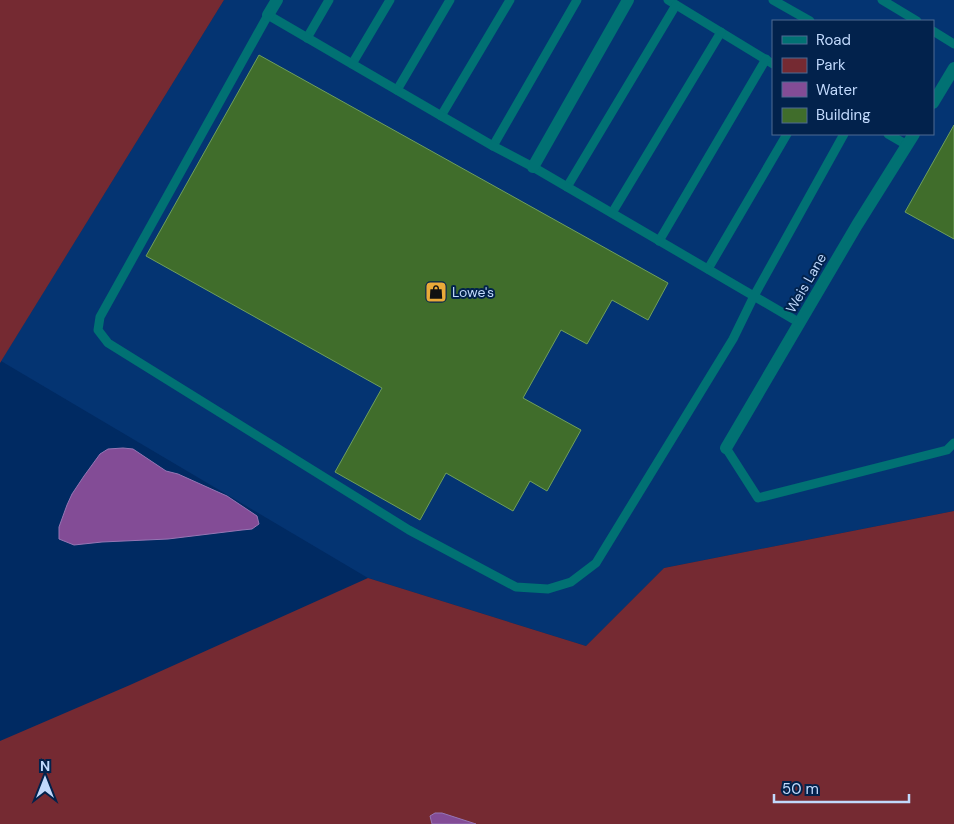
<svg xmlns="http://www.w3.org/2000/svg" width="954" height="824" font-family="'DM Sans',sans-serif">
	<rect width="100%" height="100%" fill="#002a62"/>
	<!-- built -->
	<path fill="#043472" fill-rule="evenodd" d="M224 0H954V511L664 568 586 646 368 578 1 361ZM773 21H933V134H773Z"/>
	<!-- green -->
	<g fill="#752a32">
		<path d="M0 0H224L0 363Z"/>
		<path d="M954 511V824H0V741L130 685 368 578 586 646 664 568Z"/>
	</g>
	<!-- water -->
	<g fill="#834c96" stroke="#9676b5">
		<path d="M123 448 133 449 166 471 178 474 218 492 227 496 257 516 259 524 252 529 242 530 168 539 102 542 74 545 59 539V527L67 505 72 494 84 476 100 454 108 449Z"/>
		<path d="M435 813H442L476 824H432L430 816Z"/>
	</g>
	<!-- building -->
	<g fill="#406d2b" stroke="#6f9f5c">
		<path d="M259 55 668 283 648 320 612 300 587 344 561 330 523 398 581 430 547 491 530 481 513 511 446 473 420 520 335 472 382 388 146 256Z"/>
		<path d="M954 125V239L905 212Z"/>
	</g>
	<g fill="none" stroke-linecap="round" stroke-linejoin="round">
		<!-- lane -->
		<g stroke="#017173" stroke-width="9">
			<path d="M668 0 773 64"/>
			<path d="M773 0 810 21"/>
			<path d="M882 0 917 21"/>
			<path d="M933 31 954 44"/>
			<path d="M307 38 329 0"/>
			<path d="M352 64 390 0"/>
			<path d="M397 90 450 0"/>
			<path d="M441 116 510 0"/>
			<path d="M888 134 907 145"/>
			<path d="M493 146 577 0"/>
			<path d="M567 187 676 5"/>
			<path d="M612 213 721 32"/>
			<path d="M659 241 766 59"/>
			<path d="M708 269 787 134"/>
			<path d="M800 323 533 167 493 146 268 15 100 317 98 330 108 343 409 530 516 587 548 589 571 582 596 563 733 339 754 296 844 134"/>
			<path d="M726 448 758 498 947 450 954 443"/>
		</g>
		<!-- street -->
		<g stroke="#017173" stroke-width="12">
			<path d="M268 15 277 0"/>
			<path d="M933 103 954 68"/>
			<path d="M533 167 628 0"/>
			<path d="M726 448 857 225 914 134"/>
		</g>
	</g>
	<!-- icons -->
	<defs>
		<g id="shop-square" transform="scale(1.125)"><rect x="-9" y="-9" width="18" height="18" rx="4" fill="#eaaa39" stroke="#02224c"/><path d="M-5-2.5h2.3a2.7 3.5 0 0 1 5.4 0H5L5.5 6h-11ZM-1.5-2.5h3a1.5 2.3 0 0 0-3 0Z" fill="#111"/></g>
	</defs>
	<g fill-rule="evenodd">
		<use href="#shop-square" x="436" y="292"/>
	</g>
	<g text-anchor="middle" stroke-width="4" stroke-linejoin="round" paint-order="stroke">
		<!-- street labels -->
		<g font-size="14" fill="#c1d9fc" stroke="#02224c">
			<text transform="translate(806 283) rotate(-60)" y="5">Weis Lane</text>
		</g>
		<!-- poi labels -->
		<g font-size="14" fill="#c1d9fc" stroke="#02224c" text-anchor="start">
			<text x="452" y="297">Lowe's</text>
		</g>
	</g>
	<!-- legend -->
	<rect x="772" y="20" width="162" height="115" fill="#02224c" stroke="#4e6b92"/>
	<rect x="782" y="36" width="25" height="8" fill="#017173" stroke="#4e6b92"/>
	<text x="816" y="45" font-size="15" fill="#c1d9fc">Road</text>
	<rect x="782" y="58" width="25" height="15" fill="#752a32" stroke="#4e6b92"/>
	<text x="816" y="70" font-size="15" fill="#c1d9fc">Park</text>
	<rect x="782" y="82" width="25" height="15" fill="#834c96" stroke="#4e6b92"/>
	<text x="816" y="95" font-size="15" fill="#c1d9fc">Water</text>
	<rect x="782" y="108" width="25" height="15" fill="#406d2b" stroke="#4e6b92"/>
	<text x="816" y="120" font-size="15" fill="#c1d9fc">Building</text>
	<!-- north arrow -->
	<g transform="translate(45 779)" stroke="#02224c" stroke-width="4" paint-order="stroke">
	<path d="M0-4L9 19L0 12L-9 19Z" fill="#c1d9fc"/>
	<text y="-8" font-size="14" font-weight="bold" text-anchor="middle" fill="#c1d9fc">N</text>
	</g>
	<!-- scale -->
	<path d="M774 794v8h135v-8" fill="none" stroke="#c1d9fc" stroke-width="2.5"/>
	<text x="782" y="794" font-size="15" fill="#c1d9fc" stroke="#02224c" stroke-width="4" paint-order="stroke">50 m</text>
</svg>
